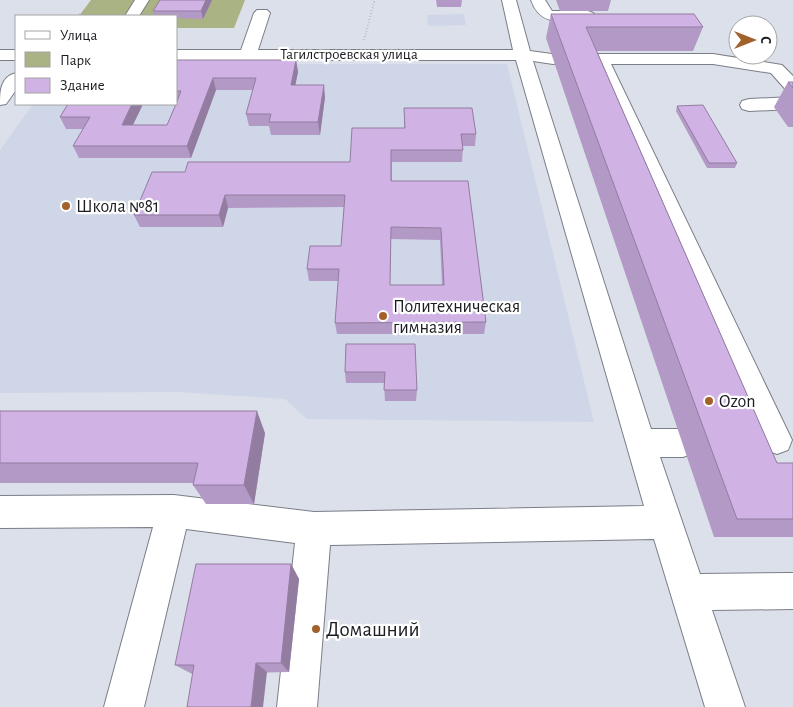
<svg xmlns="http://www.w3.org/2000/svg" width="793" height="707" font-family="'Alegreya Sans',sans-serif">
  <rect width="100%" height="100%" fill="#dbe0ea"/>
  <!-- built -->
  <g fill="#cfd6e7">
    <polygon points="464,14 466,25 428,26 427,15"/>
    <polygon points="176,64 507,64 594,422 307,419 285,399 178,392 0,393 0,150 33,104 176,104"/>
  </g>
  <!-- green -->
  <polygon fill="#a9b384" points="91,0 245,0 234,28 176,28 176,16 79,16"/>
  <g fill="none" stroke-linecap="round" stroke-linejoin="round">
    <!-- minor casing -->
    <g stroke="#7a7e87" stroke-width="2">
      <g id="minor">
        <polygon points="135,0 149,0 139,16 125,16"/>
        <polygon points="502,0 516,0 530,51 559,55 561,59 559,63 553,64 533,61 651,429 683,429 694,433 698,443 694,453 683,457 660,457 700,574 793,573 793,609 712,610 745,707 705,707 654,539 330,545 317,707 277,707 295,543 186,529 144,707 104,707 153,527 0,528 0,496 174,495 314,512 644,506 516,60 176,60 176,50 241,50 254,13 257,10 267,10 270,13 258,50 513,50"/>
        <path d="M531,0h14l7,11h36l5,2 3,3 -3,3 -5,2c-25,-1 -47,7 -57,-21z"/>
        <rect x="0" y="50" width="16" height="10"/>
        <polygon points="585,54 713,54 782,65 793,76 793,92 787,91 771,73 713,64 611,64 792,440 788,450 777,454 766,450 594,64 579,63 577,59 579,55"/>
        <path d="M16,73v17l-10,14 -6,1c0,-13 0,-28 16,-32z"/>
        <polygon points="793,97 793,109 749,111 742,109 740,105 742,101 749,99"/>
      </g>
    </g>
    <!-- path -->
    <g stroke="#9fa3ab" stroke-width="2" stroke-dasharray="0.5 2.5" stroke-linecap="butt">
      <polyline points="77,16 89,9 96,0"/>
      <polyline points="364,40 374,2 372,0"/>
    </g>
    <!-- minor -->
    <use href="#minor" fill="#fff" fill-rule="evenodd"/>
  </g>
  <!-- wall -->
  <g fill="#b399c5" fill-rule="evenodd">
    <polygon points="212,0 203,19 176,18 176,16 155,16 153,11"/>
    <polygon points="436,0 462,0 461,7 437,7"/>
    <polygon points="556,0 611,0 608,11 560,11"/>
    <polygon points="551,14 703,27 693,51 597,51 777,463 793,463 793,537 714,537 546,38"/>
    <polygon points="176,60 296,60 298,72 295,85 325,97 320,135 271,135 269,126 249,126 246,114 253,90 216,90 191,158 79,158 73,146 83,129 66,129 60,117 143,104 133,125 167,125 176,104"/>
    <polygon points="788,82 793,82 793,127 788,127 774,107"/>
    <polygon points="677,106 737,163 735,168 707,168 676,111"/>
    <path d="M404,108l72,26 -1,12h-12l-1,16h-70v19h76l18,141 -2,12h-147l-2,-11 3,-42h-29l-2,-12 34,-23 3,-39 -116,1 -5,19h-83l-6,-12 51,-43 165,-10 54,-34zM391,239l49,1 2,45h-52z"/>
    <polygon points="346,344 417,390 416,401 385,401 384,383 346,383 345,372"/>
    <polygon points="0,411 265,433 254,504 206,504 193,485 193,483 0,483"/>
    <polygon points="291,564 299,579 289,672 192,674 175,665"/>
  </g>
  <!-- shaded-wall -->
  <g fill="#927da0">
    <polygon points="206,0 212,0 203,19 201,11"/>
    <polygon points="296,60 298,72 293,97 291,85"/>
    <polygon points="213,78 216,90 191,158 187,146"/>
    <polygon points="324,85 325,97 320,135 318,122"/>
    <polygon points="132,104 143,104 127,137 122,125"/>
    <polygon points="225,195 228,208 223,227 219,215"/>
    <polygon points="257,411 265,433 254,504 244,485"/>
    <polygon points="291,564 299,579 289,672 281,663"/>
    <polygon points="256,663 267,672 263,707 251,707"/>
  </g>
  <!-- building -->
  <g fill="#d0b2e5" stroke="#927da0" fill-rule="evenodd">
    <polygon points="160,0 206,0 201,11 153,11"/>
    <polygon points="551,14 694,14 703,27 586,27 777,463 793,463 793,519 737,519"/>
    <polygon points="176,60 296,60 291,85 324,85 318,122 269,122 271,114 246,114 256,78 213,78 187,146 73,146 90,117 60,117 68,104 132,104 122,125 167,125 176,104 181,91 176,91"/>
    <polygon points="788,82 793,82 793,88"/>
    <polygon points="703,105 737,163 709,163 677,106"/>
    <path d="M404,108h68l4,26h-15l2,16h-72v31h77l18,141 -151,1 4,-54h-32l3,-23h31l4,-51h-120l-6,20h-85l18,-43h33l3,-10h162l2,-34h53zM391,227l50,1 3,57h-54z"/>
    <polygon points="346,344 415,344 417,390 384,390 385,372 345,372"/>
    <polygon points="0,411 257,411 244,485 193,485 198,463 0,463"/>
    <polygon points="196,564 291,564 281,663 256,663 251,707 187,707 194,665 175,665"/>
  </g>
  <!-- markers -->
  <g fill="#a2612b" stroke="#fff" stroke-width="2">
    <circle cx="66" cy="206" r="5"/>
    <circle cx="383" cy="316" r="5"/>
    <circle cx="709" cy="401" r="5"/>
    <circle cx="316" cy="629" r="5"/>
  </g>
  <g text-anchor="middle" stroke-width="4.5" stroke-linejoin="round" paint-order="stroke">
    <!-- far-street labels -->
    <g font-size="15" fill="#1a1c1f" stroke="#fff">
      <text x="349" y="59">Тагилстроевская улица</text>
    </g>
    <!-- poi labels -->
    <g font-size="18" fill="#1a1c1f" stroke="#fff" text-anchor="start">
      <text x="76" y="212">Школа №81</text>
      <text x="393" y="312">Политехническая<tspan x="393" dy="21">гимназия</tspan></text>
      <text x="719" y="407">Ozon</text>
    </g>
    <!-- near-poi labels -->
    <g font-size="21" fill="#1a1c1f" stroke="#fff" text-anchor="start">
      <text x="326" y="636">Домашний</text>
    </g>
  </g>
  <!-- legend -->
  <rect x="15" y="15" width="162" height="90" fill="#ffffff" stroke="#a3a4a5"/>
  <rect x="25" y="31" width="25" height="8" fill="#ffffff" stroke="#a3a4a5"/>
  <text x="60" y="40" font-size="15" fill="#1a1c1f">Улица</text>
  <rect x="25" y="52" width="25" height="15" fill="#a9b384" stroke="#a3a4a5"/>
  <text x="60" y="65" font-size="15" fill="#1a1c1f">Парк</text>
  <rect x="25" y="78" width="25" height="15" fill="#d0b2e5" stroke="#a3a4a5"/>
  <text x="60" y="90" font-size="15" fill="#1a1c1f">Здание</text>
  <!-- north arrow -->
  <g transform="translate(753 40) rotate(90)"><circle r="24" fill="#ffffff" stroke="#a3a4a5"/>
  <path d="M0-4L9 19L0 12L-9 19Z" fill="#a2612b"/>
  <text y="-8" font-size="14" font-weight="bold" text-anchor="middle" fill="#1a1c1f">С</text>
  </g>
</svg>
